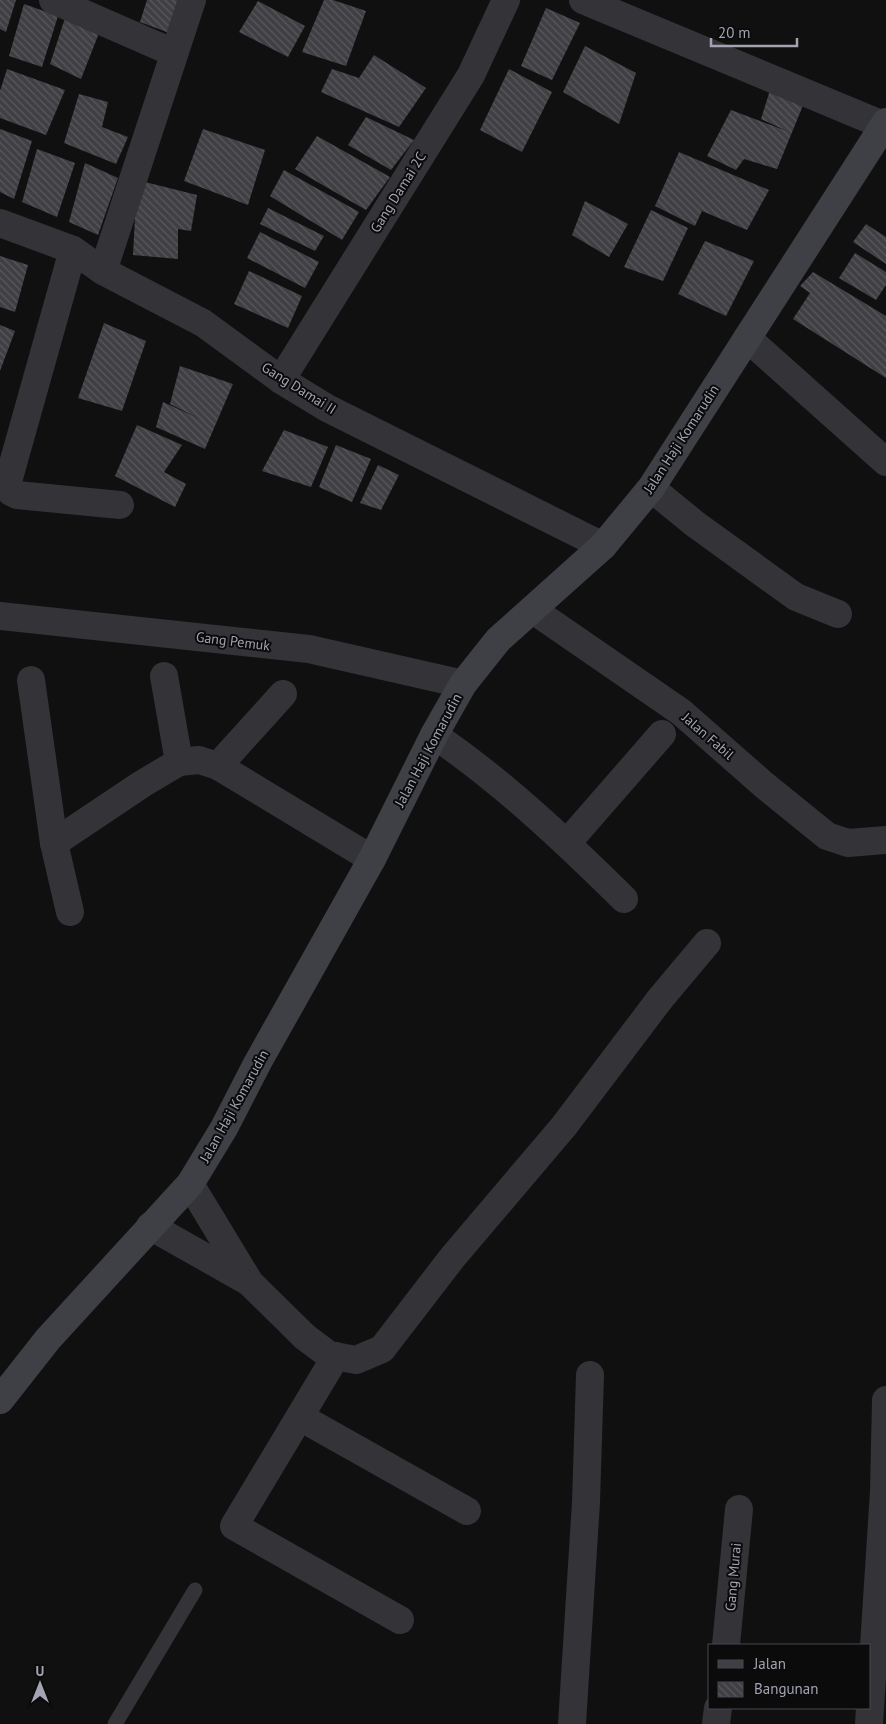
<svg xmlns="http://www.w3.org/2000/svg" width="886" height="1724" font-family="'PT Sans',sans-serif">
  <defs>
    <pattern id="building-back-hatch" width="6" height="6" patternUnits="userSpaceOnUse" patternTransform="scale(1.25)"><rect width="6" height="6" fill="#3f3f44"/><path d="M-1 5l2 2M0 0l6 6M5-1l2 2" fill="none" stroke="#58585d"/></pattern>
  </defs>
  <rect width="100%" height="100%" fill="#101011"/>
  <!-- building -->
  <g fill="url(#building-back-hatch)">
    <polygon points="0,0 16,0 6,32 0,29"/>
    <polygon points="147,0 184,0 172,34 140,22"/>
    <polygon points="324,0 333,0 366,11 346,66 302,52"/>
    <polygon points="258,1 305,26 288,57 239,32"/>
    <polygon points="24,4 58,16 42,67 9,56"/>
    <polygon points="546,8 580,23 552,80 521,66"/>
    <polygon points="65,18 99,33 81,79 50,64"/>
    <polygon points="585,46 636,73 619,124 563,92"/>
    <polygon points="374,55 426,88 399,127 321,92 332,69 359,78"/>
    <polygon points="7,69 65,90 46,135 0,118 0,91"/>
    <polygon points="509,69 552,92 522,152 480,130"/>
    <polygon points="770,90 804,103 777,169 744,159 736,170 707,156 731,110 787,131 761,119"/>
    <polygon points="79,94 108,102 102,127 128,137 116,164 64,143"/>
    <polygon points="366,117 414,140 391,170 348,145"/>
    <polygon points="0,129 32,141 14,199 0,192"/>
    <polygon points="203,129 265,150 248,205 184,181"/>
    <polygon points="317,136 390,177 366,210 295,169"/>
    <polygon points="37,149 75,163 57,217 22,202"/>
    <polygon points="679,152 769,190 747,230 702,211 695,226 655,206"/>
    <polygon points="85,163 118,178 98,235 69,222"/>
    <polygon points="284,170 359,212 342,240 270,196"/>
    <polygon points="137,180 197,195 191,231 178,229 178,259 133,255"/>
    <polygon points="585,201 628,224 609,257 572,235"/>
    <polygon points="268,208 324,236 315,251 260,224"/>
    <polygon points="651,210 688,228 663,281 624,267"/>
    <polygon points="866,224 886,237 886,264 853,242"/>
    <polygon points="260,232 319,262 305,288 247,258"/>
    <polygon points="705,241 754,261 726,316 678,294"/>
    <polygon points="855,253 886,272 886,285 876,300 839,278"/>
    <polygon points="0,256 28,265 15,312 0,307"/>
    <polygon points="249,271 302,296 288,328 234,304"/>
    <polygon points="813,272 886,316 886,378 793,319 810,293 800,286"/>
    <polygon points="104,323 146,341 122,411 78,398"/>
    <polygon points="0,325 15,331 0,371"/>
    <polygon points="180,366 233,384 205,449 156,427 163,402 200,419 170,404"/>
    <polygon points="137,425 182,445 164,472 186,484 175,507 115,476"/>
    <polygon points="284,430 328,447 311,487 262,471"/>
    <polygon points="336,445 371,459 352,502 319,487"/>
    <polygon points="378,465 399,475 381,510 360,503"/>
  </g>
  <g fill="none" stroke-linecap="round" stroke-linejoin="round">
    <!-- lane -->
    <polyline stroke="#333338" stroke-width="15" points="115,1724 195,1590"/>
    <!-- street -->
    <g stroke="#333338" stroke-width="28">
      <polyline points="53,0 174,53"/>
      <polyline points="583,0 883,125"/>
      <polyline points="0,223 73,250 103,271 203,323 281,380 327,408 603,546"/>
      <polyline points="73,250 7,485 11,492 17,495 120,505"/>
      <polyline points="103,271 192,0"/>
      <polyline points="747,338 886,462"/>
      <polyline points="281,380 471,75 506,0"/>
      <polyline points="651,488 695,524 796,597 838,614"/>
      <polyline points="533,610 681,712 764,785 827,836 848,843 886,840"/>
      <polyline points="0,616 309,649 463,684"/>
      <polyline points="164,676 179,762"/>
      <polyline points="31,680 54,843 70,912"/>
      <path d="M434,735c69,47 130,105 190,164"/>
      <polyline points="218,766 283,694"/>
      <polyline points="54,843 142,784 179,762 199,760 218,766 372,859"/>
      <polyline points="567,843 662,734"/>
      <polyline points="190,1184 250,1283 305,1337 329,1355 356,1360 382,1349 452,1258 564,1126 660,999 707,943"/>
      <polyline points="150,1226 249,1282"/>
      <polyline points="336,1356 234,1526 400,1620"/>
      <polyline points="300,1417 467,1511"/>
      <polyline points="726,1645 739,1509"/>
      <polyline points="572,1724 586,1502 590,1375"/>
      <polyline points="716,1724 718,1708"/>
      <polyline points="869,1724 884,1491 886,1400"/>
    </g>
    <!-- secondary -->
    <polyline stroke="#3f4046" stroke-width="28" points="0,1400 48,1339 190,1184 224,1128 258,1062 372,859 434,735 463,684 498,640 603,546 651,488 886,122"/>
  </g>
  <g text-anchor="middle" stroke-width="4" stroke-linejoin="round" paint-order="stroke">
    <!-- street labels -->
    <g font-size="14" fill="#a2a4b1" stroke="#0b0b0c">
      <text transform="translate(398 192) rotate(-58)" y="5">Gang Damai 2C</text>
      <text transform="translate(299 388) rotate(32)" y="5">Gang Damai II</text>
      <text transform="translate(681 439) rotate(-57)" y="5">Jalan Haji Komarudin</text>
      <text transform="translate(233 641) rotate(7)" y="5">Gang Pemuk</text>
      <text transform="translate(708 736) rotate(41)" y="5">Jalan Fabil</text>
      <text transform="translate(428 750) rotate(-62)" y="5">Jalan Haji Komarudin</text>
      <text transform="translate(234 1106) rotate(-61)" y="5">Jalan Haji Komarudin</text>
      <text transform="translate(733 1577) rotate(-85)" y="5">Gang Murai</text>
    </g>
  </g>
  <!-- legend -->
  <rect x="708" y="1644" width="162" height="65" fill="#0b0b0c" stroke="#47484e"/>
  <rect x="718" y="1660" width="25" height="8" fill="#3f4046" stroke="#47484e"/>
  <text x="754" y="1669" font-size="15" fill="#a2a4b1">Jalan</text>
  <rect x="718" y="1682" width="25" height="15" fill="url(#building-back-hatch)" stroke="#47484e"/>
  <text x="754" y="1694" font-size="15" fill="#a2a4b1">Bangunan</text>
  <!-- north arrow -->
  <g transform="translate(40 1684)" stroke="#0b0b0c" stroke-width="4" paint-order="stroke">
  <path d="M0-4L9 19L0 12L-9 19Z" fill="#a2a4b1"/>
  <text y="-8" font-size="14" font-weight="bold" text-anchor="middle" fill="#a2a4b1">U</text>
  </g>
  <!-- scale -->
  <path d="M711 38v8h86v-8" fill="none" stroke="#a2a4b1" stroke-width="2.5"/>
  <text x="718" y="38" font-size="15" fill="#a2a4b1" stroke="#0b0b0c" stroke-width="4" paint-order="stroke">20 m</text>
</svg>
